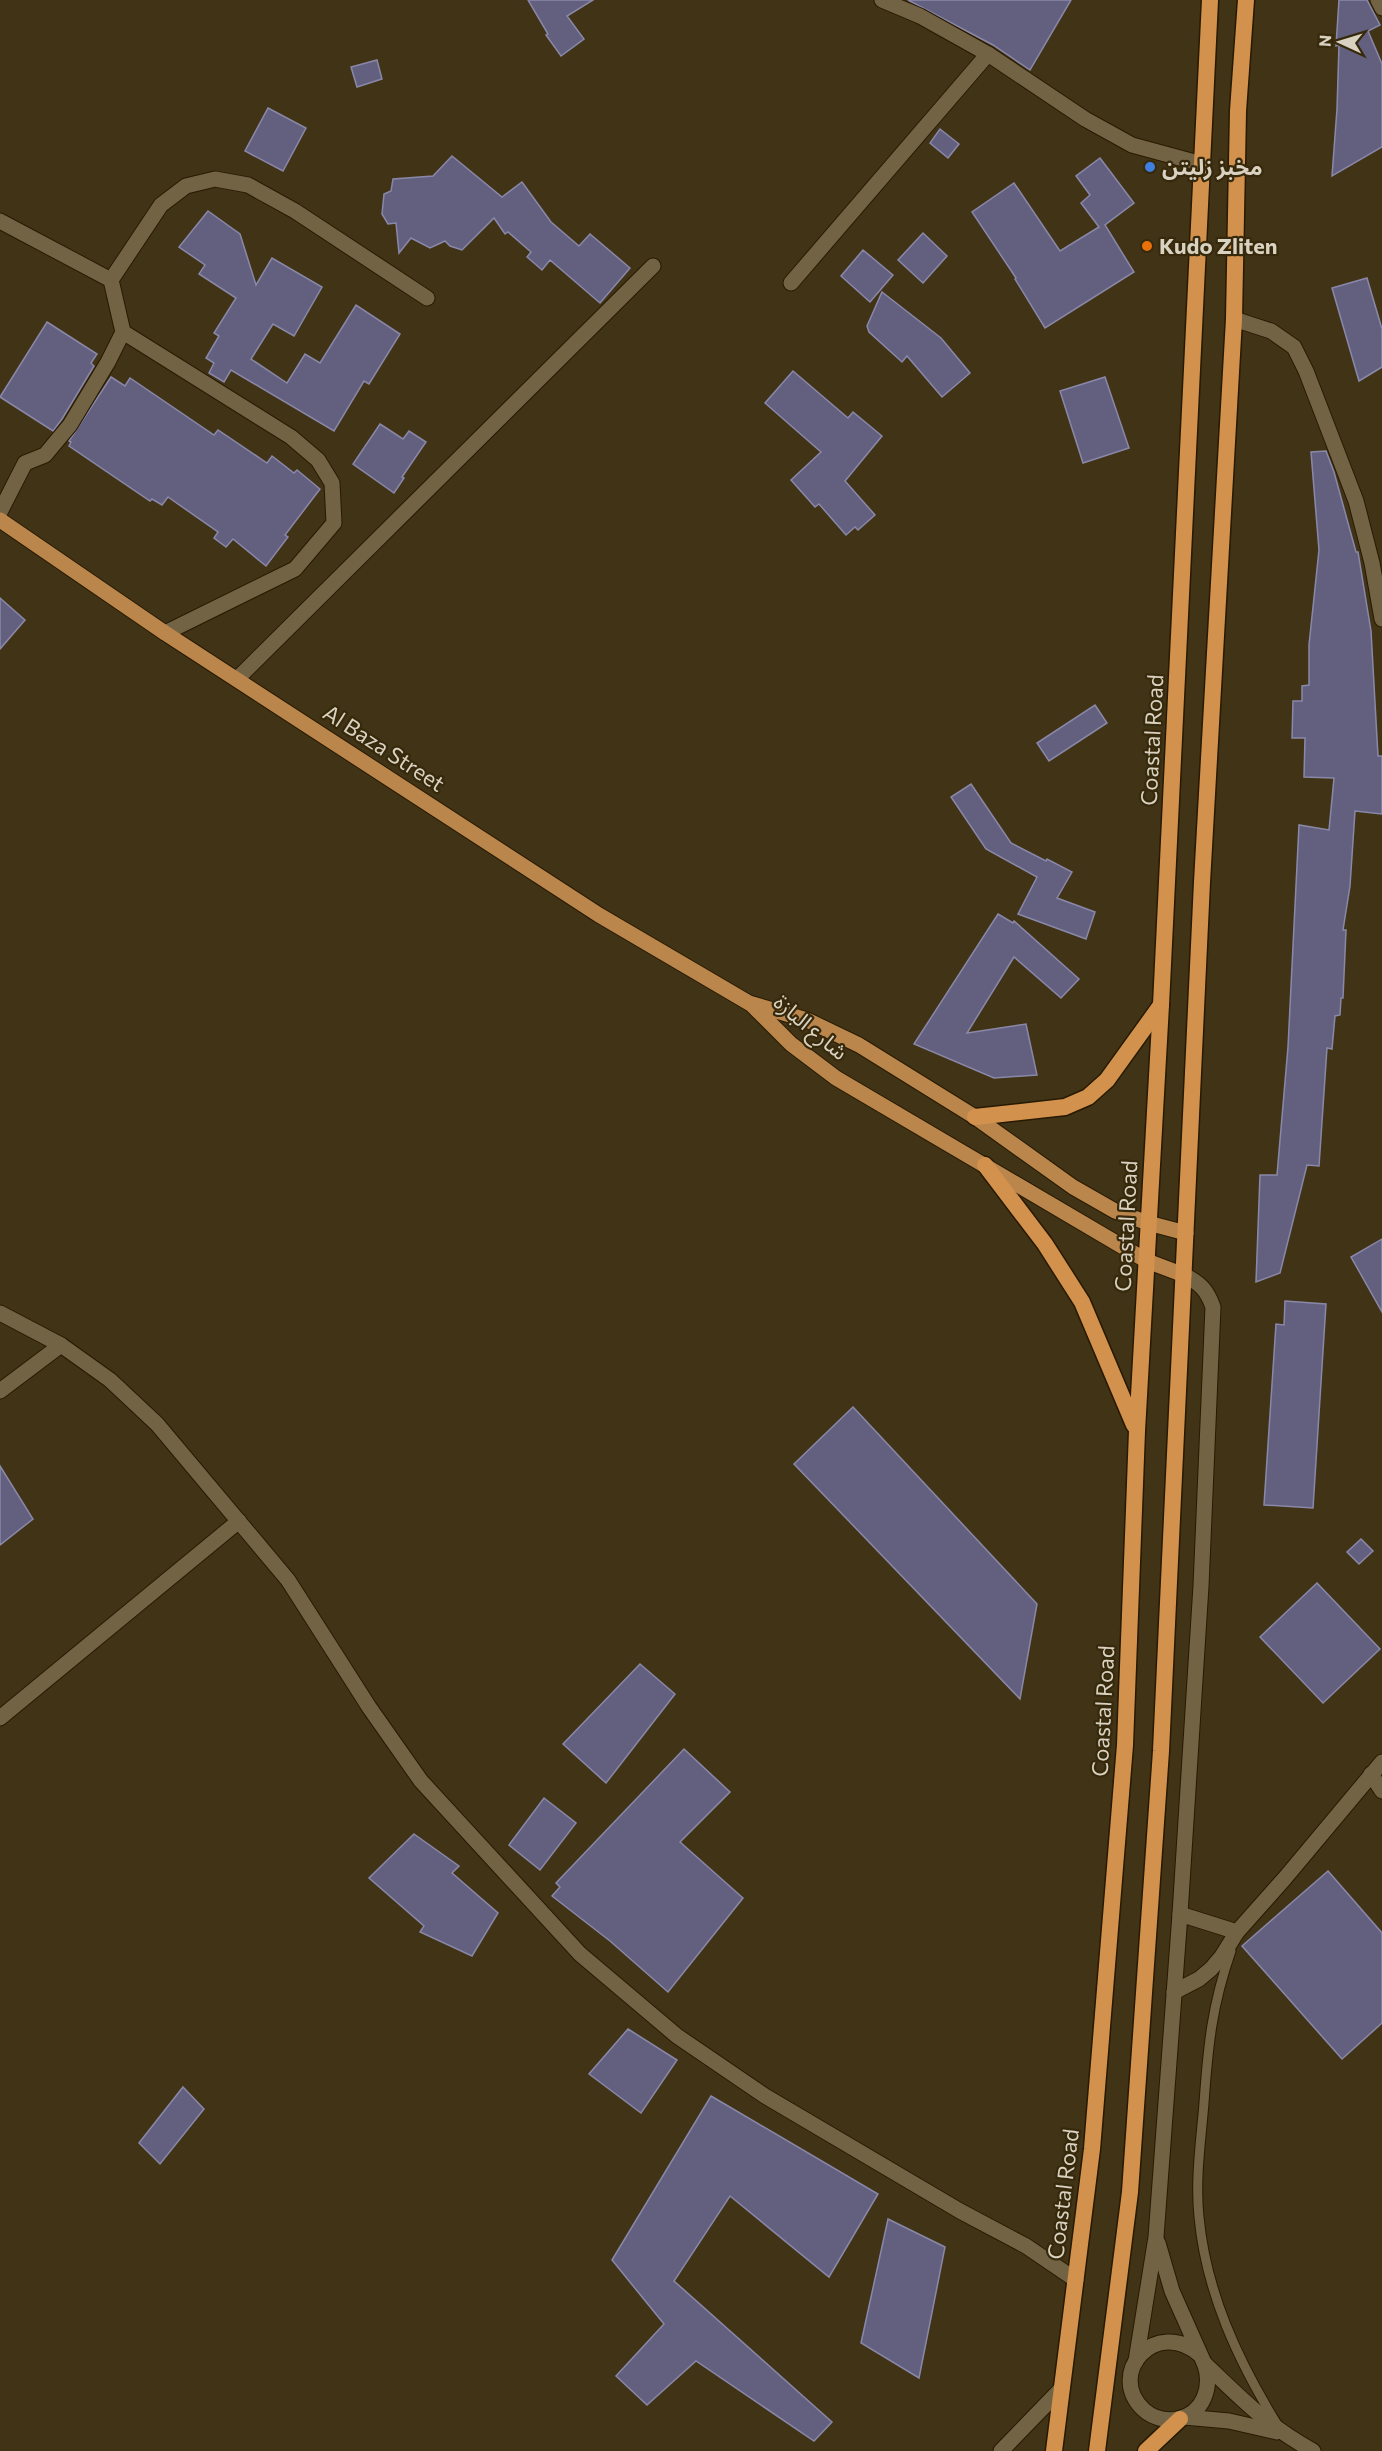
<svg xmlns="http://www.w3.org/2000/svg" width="1382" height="2451" font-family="Commissioner,'Noto Sans Arabic',sans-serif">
  <rect width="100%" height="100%" fill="#413316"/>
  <!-- building -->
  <g fill="#63607f" stroke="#8a88a9" stroke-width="1.5">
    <polygon points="528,0 593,0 567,16 584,39 561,56 546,35 548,34"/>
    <polygon points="908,0 1071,0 1030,70 993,45"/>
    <polygon points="1339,0 1367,0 1380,25 1368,31 1382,64 1382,147 1332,176 1337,109 1339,45 1336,46"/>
    <polygon points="377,60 382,79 357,87 351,67"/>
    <polygon points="268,108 306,128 283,171 245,151"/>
    <polygon points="940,129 959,144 948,158 930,143"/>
    <polygon points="452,156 502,197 522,182 551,222 579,246 590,234 630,268 600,303 550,260 542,270 527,257 531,252 508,232 505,234 494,218 462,250 450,246 445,241 430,248 411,238 399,253 396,223 388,224 382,214 384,194 391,191 393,179 433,176"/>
    <polygon points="1100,158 1134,203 1105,225 1134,272 1045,328 1015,279 1016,278 972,212 1014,183 1060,251 1099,227 1081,203 1090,195 1076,176"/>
    <polygon points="208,211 240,234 256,285 272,258 322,287 294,336 273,324 251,359 287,383 305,354 320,363 356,305 400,334 369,384 364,381 334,431 231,370 224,382 209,373 214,363 206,358 219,336 214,333 236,298 199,274 205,265 179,247"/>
    <polygon points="923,233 947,256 923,283 898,260"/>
    <polygon points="863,250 893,275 870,302 841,276"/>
    <polygon points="1367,278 1382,329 1382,367 1359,381 1332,288"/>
    <polygon points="882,292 941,338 970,373 942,397 907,356 902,362 869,332 867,326"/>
    <polygon points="47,322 97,354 91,363 94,366 62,419 53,431 0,397"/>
    <polygon points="793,371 848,418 853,412 882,436 845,481 875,515 858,530 855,527 846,535 819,504 815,507 791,480 821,452 765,403"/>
    <polygon points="111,377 125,386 130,378 214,435 218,430 267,463 272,456 294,473 297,470 320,489 285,535 288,537 266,566 233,539 226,547 214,538 218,532 168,497 162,505 152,499 150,501 69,446 71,442 69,441"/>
    <polygon points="1105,377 1129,448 1083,463 1060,391"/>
    <polygon points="380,424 403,439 409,431 426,442 402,477 404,478 394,493 353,464"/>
    <polygon points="1326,451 1334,472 1356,552 1358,552 1371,631 1378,756 1382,756 1382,814 1355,811 1350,886 1343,930 1346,930 1343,998 1341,998 1340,1015 1335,1016 1332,1049 1327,1048 1319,1166 1307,1165 1280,1273 1256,1282 1260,1175 1277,1175 1288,1047 1299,825 1329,830 1334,778 1304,777 1305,738 1292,738 1293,701 1302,701 1302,686 1309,685 1309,645 1319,550 1311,452"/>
    <polygon points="0,598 25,620 0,649"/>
    <polygon points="1095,705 1107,723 1049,761 1037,743"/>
    <polygon points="971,784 1011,843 1046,861 1047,859 1072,872 1057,898 1095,912 1086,939 1018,914 1037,877 986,849 951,797"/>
    <polygon points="998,914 1013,923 1014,921 1079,979 1061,998 1014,957 967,1033 1026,1024 1037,1075 994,1078 914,1044"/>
    <polygon points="1382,1239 1382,1312 1351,1257"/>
    <polygon points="1285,1301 1326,1304 1313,1508 1264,1505 1276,1324 1284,1325"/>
    <polygon points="853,1407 1037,1604 1020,1699 794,1464"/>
    <polygon points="0,1466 33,1519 0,1545"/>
    <polygon points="1361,1539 1373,1551 1359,1564 1347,1552"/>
    <polygon points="1317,1583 1380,1649 1323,1703 1260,1637"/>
    <polygon points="640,1664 675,1694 606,1783 563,1744"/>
    <polygon points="684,1749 730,1792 680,1842 743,1898 668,1992 610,1941 552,1896 560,1887 556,1883"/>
    <polygon points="544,1798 576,1823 540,1870 509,1845"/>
    <polygon points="414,1834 459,1866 452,1873 498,1913 472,1956 420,1932 424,1926 369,1878"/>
    <polygon points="1328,1871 1382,1933 1382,2023 1342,2059 1242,1946"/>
    <polygon points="628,2029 677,2060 641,2113 589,2074"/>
    <polygon points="183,2087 204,2109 160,2164 139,2143"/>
    <polygon points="711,2096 878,2194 829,2277 730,2196 674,2281 832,2422 814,2441 696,2361 647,2405 616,2376 664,2324 612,2260"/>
    <polygon points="888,2219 945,2247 919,2378 861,2343"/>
  </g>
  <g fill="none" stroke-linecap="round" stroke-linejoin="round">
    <!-- service casing -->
    <g stroke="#281a00" stroke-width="11">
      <path id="service" d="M1231,1951c-19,54 -23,95 -27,152 -3,37 -9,76 -5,114 7,75 39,144 78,207"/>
    </g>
    <!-- minor casing -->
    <g stroke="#281a00" stroke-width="17">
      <g id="minor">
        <polyline points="882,0 920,16 988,54 1085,119 1132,145 1202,164"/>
        <polyline points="1378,0 1382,8"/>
        <polyline points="0,221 111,280"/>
        <polyline points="791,283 988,54"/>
        <polyline points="1234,319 1271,331 1294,347 1306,371 1356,501 1372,563 1382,619"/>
        <polyline points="123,332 291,437 318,460 332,483 334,523 295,569 165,633"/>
        <polyline points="0,512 25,463 45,455 70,425 108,362 123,332 111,280 161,205 186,186 215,179 248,185 295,211 427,298"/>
        <polyline points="237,679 653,266"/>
        <polyline points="0,1313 61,1345 110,1380 157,1424 288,1580 369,1707 421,1781 580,1954 677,2036 765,2096 960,2211 1026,2246 1076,2280"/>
        <polyline points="0,1391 61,1345"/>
        <polyline points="0,1718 239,1521"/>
        <polyline points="1371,1774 1382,1791"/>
        <polyline points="1001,2451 1062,2388"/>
      </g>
    </g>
    <!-- tertiary casing -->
    <g stroke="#281a00" stroke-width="17">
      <g id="tertiary">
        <polyline points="1180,1914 1237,1932"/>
        <polyline points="1174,1992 1199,1979 1211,1969 1222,1956 1237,1932 1285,1878 1382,1762"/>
        <path d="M1158,2243l14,48 33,74c7,22 -1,48 -27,54 -12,2 -25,-1 -34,-9 -39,-36 12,-94 56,-55"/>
        <path d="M1136,2361l20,-124 24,-323 21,-328 12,-279c-6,-17 -13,-24 -29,-32"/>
        <path d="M1204,2363c38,36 62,62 109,88"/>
        <polyline points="1184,2417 1229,2421 1277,2432"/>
      </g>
    </g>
    <!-- primary casing -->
    <g stroke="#281a00" stroke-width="17">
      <g id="primary">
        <polyline points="0,520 165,633 599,915 749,1003 807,1020 859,1045 975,1117 1073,1187 1115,1211 1148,1223 1186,1233"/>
        <polyline points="752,1005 791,1044 836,1078 1147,1261 1184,1275"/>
      </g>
    </g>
    <!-- trunk casing -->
    <g stroke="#281a00" stroke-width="19">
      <g id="trunk">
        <polyline points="975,1117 1065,1107 1088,1097 1107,1080 1161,1005"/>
        <polyline points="985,1165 1045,1244 1082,1302 1134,1425"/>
        <polyline points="1054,2451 1092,2149 1125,1745 1137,1431 1161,1005 1210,0"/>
        <polyline points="1097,2451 1130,2192 1161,1751 1202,882 1234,319 1238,111 1246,0"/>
        <polyline points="1146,2451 1180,2419"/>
      </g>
    </g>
    <!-- service -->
    <use href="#service" stroke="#736345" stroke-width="9"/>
    <!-- minor -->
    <use href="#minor" stroke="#736345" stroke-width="15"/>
    <!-- tertiary -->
    <use href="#tertiary" stroke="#736345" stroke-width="15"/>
    <!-- primary -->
    <use href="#primary" stroke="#ba864c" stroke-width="15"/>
    <!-- trunk -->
    <use href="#trunk" stroke="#d2924e" stroke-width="16"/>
  </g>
  <!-- markers -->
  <circle fill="#3f7fe0" stroke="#37290b" stroke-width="2" cx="1150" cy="167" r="6"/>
  <circle fill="#e8710a" stroke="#37290b" stroke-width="2" cx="1147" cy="246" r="6"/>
  <g text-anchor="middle" stroke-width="4.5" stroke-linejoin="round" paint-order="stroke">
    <!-- poi labels -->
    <g font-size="22" font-weight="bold" fill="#dad2c1" stroke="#37290b" text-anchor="start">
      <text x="1162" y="175">مخبز زليتن</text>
      <text x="1159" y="254">Kudo Zliten</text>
    </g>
    <!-- street labels -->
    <g font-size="22" fill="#dad2c1" stroke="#37290b">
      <text transform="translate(1152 740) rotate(-87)" y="8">Coastal Road</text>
      <text transform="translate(384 748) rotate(33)" y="8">Al Baza Street</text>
      <text transform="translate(811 1027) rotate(40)" y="8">شارع البازة</text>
      <text transform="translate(1126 1226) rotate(-87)" y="8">Coastal Road</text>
      <text transform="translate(1103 1711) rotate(-87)" y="8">Coastal Road</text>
      <text transform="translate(1063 2194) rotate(-83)" y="8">Coastal Road</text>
    </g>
  </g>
  <!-- north arrow -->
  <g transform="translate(1340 42) rotate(274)" stroke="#37290b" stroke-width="4.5" paint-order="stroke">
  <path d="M0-4.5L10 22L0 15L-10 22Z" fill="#dad2c1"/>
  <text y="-9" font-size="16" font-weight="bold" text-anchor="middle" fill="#dad2c1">N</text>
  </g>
</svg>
